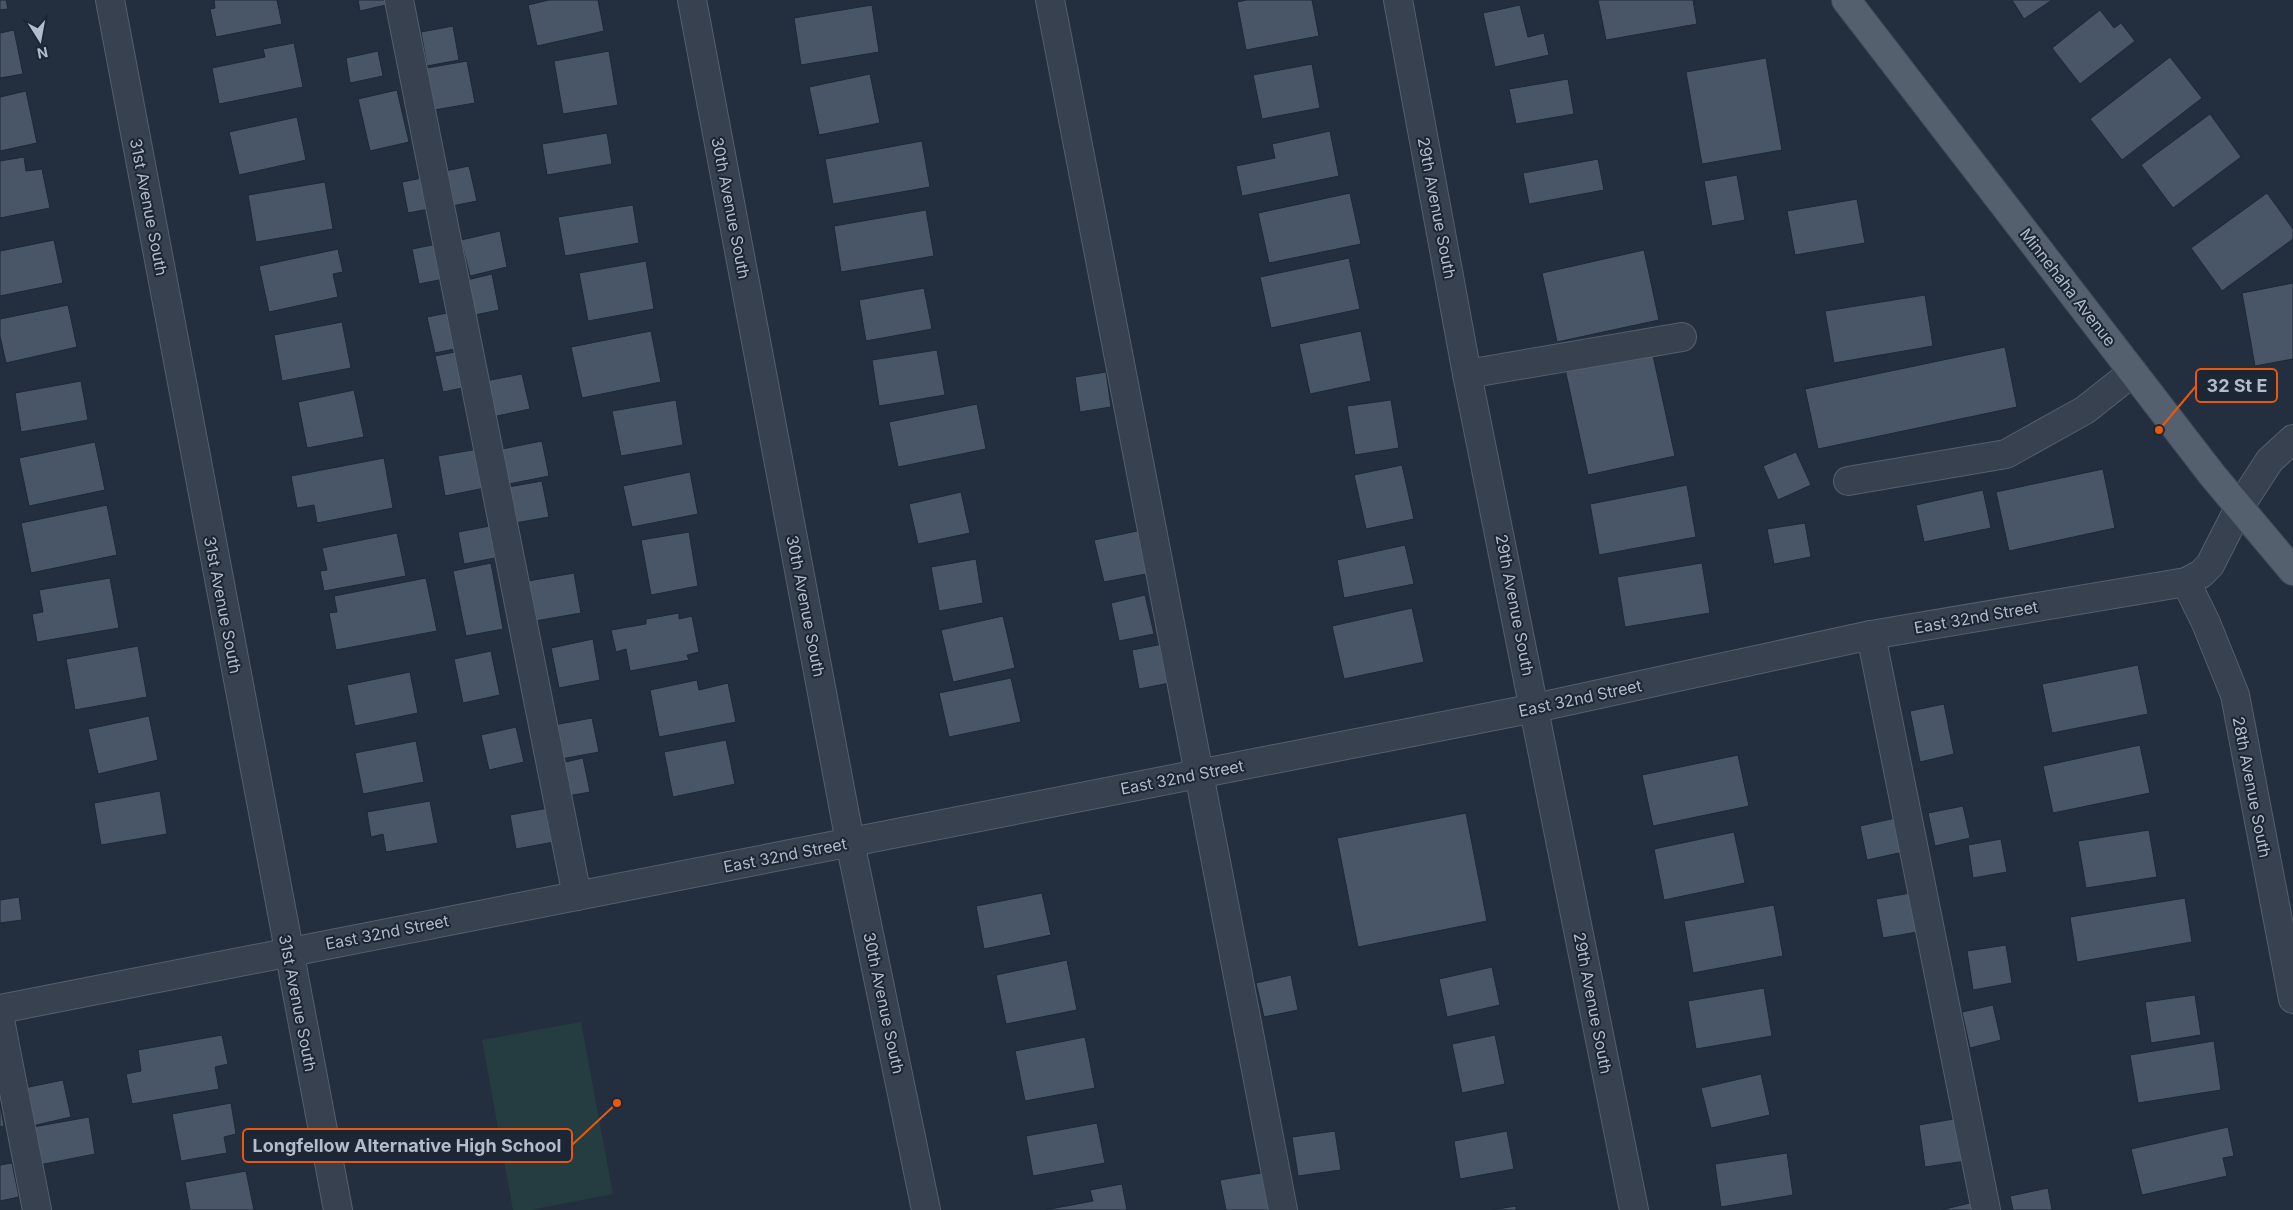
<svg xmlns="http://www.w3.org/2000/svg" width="2293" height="1210" font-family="Inter,sans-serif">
  <rect width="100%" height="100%" fill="#232f3f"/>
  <!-- green -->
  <polygon fill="#253d40" points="581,1022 613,1194 530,1210 513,1210 482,1040"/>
  <!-- building -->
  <g fill="#485668" stroke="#1e2836">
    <polygon points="0,0 6,0 8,9 0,10"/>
    <polygon points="214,0 277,0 282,24 216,37 210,9 215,8"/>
    <polygon points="358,0 389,0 390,4 360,11"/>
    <polygon points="549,0 598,0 604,31 537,46 528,5"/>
    <polygon points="1247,0 1312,0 1319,36 1246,50 1237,2"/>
    <polygon points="1598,0 1693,0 1697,24 1606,40"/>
    <polygon points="2012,0 2052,0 2024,19"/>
    <polygon points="872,5 879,52 801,65 794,18"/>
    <polygon points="1520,5 1528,37 1544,33 1549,55 1495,67 1483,13"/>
    <polygon points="2100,10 2114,28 2121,23 2135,41 2080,84 2052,48"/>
    <polygon points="453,26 459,60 427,66 421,32"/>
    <polygon points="14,30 23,74 0,78 0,33"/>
    <polygon points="294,43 303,87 219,104 212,68 265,57 263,49"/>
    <polygon points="378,51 383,76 350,83 346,58"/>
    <polygon points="609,51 618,105 563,114 554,61"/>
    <polygon points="2170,57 2202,98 2122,160 2090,119"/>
    <polygon points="1766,58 1782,150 1702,164 1686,72"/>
    <polygon points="467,61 475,103 434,110 427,68"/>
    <polygon points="1312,64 1320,108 1262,119 1253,75"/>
    <polygon points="870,74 880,123 819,135 809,87"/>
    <polygon points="1568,79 1574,114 1516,124 1509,89"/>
    <polygon points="397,90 409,142 370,151 358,99"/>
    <polygon points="26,91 37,143 0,151 0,97"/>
    <polygon points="2210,114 2241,157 2173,208 2141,165"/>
    <polygon points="297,117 306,160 239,175 229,132"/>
    <polygon points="1330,131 1339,176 1242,196 1236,166 1275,158 1272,144"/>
    <polygon points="607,133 612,164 547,175 542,144"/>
    <polygon points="922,141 930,187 833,204 825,159"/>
    <polygon points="24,157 26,171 42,169 50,208 0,218 0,161"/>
    <polygon points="1598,159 1604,190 1529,204 1523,173"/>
    <polygon points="469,166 477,201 452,206 445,171"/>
    <polygon points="1737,175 1745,220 1712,226 1704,181"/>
    <polygon points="422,178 429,209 408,213 402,182"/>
    <polygon points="325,182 333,229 256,242 248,195"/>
    <polygon points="1350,193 1361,244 1269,263 1258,213"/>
    <polygon points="2267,193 2293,229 2293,239 2222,291 2191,248"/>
    <polygon points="1857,199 1865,243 1795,255 1787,211"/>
    <polygon points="633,205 639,243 565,256 558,217"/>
    <polygon points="926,210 934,256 841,272 834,226"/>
    <polygon points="500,231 507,267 470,276 461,240"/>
    <polygon points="54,240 63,283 0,296 0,251"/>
    <polygon points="437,244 444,279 419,284 412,249"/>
    <polygon points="338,249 343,272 333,274 338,297 269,312 259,266"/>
    <polygon points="1644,250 1659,320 1557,342 1542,273"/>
    <polygon points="1349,258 1360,309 1271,328 1260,277"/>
    <polygon points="646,261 654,309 588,321 579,273"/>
    <polygon points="492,274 499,310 475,315 467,280"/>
    <polygon points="2293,283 2293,359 2255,366 2242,293"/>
    <polygon points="924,288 932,329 866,341 859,300"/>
    <polygon points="1925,295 1933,346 1834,363 1825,311"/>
    <polygon points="68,305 77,347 6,363 0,336 0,319"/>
    <polygon points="452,312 459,348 435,353 427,317"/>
    <polygon points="342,322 351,368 282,381 274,335"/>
    <polygon points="651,331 661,382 582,398 571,347"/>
    <polygon points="1361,331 1371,381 1310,394 1299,344"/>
    <polygon points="2005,347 2017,407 1818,449 1805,389"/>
    <polygon points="937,350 945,395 879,406 872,360"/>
    <polygon points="460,351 467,387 443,392 435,356"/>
    <polygon points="1652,351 1675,456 1588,475 1565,369"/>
    <polygon points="1106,372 1111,407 1080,412 1075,377"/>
    <polygon points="522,374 530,409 492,417 485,381"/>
    <polygon points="81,381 88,420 21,432 15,393"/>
    <polygon points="354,390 364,437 307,448 298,402"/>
    <polygon points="676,400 683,445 621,456 612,411"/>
    <polygon points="1391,400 1399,448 1355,455 1347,406"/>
    <polygon points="977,404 986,449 898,467 889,422"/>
    <polygon points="542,441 549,476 509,484 502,449"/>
    <polygon points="95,442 105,490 29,506 19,458"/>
    <polygon points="478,449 485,488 445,496 438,456"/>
    <polygon points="1796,452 1811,485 1778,500 1763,466"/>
    <polygon points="384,458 393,508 317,523 314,505 297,508 291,476"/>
    <polygon points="1402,465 1414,519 1366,529 1354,475"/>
    <polygon points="2103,469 2115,528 2009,551 1996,492"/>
    <polygon points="690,472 698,514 632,527 623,486"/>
    <polygon points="542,481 549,517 515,523 508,487"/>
    <polygon points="1687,485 1696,537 1599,555 1590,504"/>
    <polygon points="1983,490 1991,528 1924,542 1916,505"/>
    <polygon points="961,492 970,533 918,544 909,504"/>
    <polygon points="107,505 117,555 31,573 21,523"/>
    <polygon points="1805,523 1811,557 1774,564 1767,529"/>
    <polygon points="490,526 495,558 464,564 458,532"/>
    <polygon points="1142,530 1151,573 1104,582 1094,540"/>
    <polygon points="689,532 698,586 651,595 641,540"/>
    <polygon points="397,533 406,576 324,591 320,571 327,570 322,548"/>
    <polygon points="1405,545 1414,584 1344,598 1337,560"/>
    <polygon points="976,559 983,603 939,611 931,567"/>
    <polygon points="491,563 503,629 466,636 453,571"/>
    <polygon points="1702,563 1710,613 1625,627 1617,577"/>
    <polygon points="574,573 581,613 535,621 528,581"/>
    <polygon points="110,578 119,628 37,642 32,614 43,612 39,590"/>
    <polygon points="426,578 437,631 336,650 329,613 337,612 334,596"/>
    <polygon points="1145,595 1154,634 1119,641 1111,603"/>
    <polygon points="1412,608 1424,662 1344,679 1332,626"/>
    <polygon points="679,613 679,619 692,616 699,652 687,655 689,660 630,671 626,649 616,652 611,630 646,624 646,619"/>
    <polygon points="1003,616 1015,668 953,682 941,630"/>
    <polygon points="593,639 600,680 559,688 551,648"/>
    <polygon points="1168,643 1175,682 1139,689 1132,650"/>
    <polygon points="138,646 147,697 75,710 66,659"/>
    <polygon points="491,651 500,695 463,703 454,659"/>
    <polygon points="2138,665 2148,714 2052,733 2042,684"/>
    <polygon points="410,672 418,713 355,726 347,685"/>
    <polygon points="1011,678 1021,722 949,737 939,693"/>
    <polygon points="697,680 699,690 728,683 736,722 659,737 650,690"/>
    <polygon points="1944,704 1954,754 1920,762 1910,711"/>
    <polygon points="149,716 158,760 98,774 88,729"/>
    <polygon points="592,718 599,752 561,759 554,725"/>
    <polygon points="516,727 524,762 489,770 481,735"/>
    <polygon points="726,740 735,784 673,797 664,752"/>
    <polygon points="416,741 424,782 363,794 355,753"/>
    <polygon points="2140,745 2150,793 2053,813 2043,766"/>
    <polygon points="1738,755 1749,806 1653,826 1642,775"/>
    <polygon points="583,758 590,792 568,796 561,763"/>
    <polygon points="160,791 167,834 101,845 94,803"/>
    <polygon points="430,801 438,843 386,852 383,834 371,837 367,812"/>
    <polygon points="1963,806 1970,838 1935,846 1928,813"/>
    <polygon points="548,808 554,842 516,849 510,815"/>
    <polygon points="1466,813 1487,921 1358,947 1337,838"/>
    <polygon points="1900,817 1908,851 1867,860 1860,826"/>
    <polygon points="2149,830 2157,877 2086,888 2078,841"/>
    <polygon points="1734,832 1745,883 1664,900 1654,849"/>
    <polygon points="2001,839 2007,872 1973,878 1968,845"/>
    <polygon points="1916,892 1923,931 1883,938 1876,899"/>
    <polygon points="1042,893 1051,935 984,949 976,906"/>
    <polygon points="19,897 22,920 0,923 0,900"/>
    <polygon points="2185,898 2192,942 2077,962 2070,917"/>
    <polygon points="1774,905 1783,956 1693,973 1684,921"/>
    <polygon points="2006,945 2012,983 1973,990 1967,951"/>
    <polygon points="1067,960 1077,1010 1006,1024 996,975"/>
    <polygon points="1492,967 1500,1005 1447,1017 1439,979"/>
    <polygon points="1291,975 1298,1010 1264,1017 1256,983"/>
    <polygon points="1764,988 1772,1036 1696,1049 1688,1001"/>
    <polygon points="2195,995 2201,1035 2151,1043 2145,1002"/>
    <polygon points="1993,1005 2001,1040 1970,1048 1962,1012"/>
    <polygon points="222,1035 228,1064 215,1067 219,1089 132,1104 126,1074 141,1071 138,1050"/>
    <polygon points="1495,1035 1505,1084 1462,1093 1452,1044"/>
    <polygon points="1085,1037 1095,1088 1025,1101 1015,1051"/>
    <polygon points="2214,1041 2221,1090 2138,1103 2130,1055"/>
    <polygon points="1761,1074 1770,1115 1711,1128 1701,1088"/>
    <polygon points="63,1080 71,1117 32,1126 24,1088"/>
    <polygon points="0,1103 4,1126 0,1127"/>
    <polygon points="231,1103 236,1134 224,1137 227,1153 181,1161 172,1114"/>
    <polygon points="89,1117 95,1154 39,1165 33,1127"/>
    <polygon points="1959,1118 1966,1161 1925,1167 1919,1125"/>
    <polygon points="1097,1123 1105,1163 1033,1176 1026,1136"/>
    <polygon points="2228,1127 2234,1156 2223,1158 2227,1176 2142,1195 2131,1149"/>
    <polygon points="1335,1131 1341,1170 1298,1176 1292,1137"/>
    <polygon points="1507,1131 1514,1169 1460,1179 1454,1141"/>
    <polygon points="1787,1153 1793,1195 1721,1207 1715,1164"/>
    <polygon points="12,1163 19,1197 0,1201 0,1165"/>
    <polygon points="246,1171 254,1210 190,1210 185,1182"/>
    <polygon points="1267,1172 1274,1210 1226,1210 1220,1180"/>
    <polygon points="1122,1184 1127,1210 1045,1210 1093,1201 1090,1190"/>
    <polygon points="2048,1188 2052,1210 2013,1210 2010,1196"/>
    <polygon points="1974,1202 1976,1210 1941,1210"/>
    <polygon points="1516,1206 1516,1210 1492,1210"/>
  </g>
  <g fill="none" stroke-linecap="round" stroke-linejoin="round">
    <!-- minor casing -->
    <g stroke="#555f6d" stroke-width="30">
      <g id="minor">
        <polyline points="110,0 338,1210"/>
        <polyline points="399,0 577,896"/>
        <polyline points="692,0 850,842 926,1210"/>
        <polyline points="1050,0 1283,1210"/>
        <polyline points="1398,0 1467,374 1634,1210"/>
        <polyline points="1467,374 1682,337"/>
        <polyline points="1848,481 2006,454 2085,410 2133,372"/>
        <polyline points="2186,582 2206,623 2235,695 2293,999"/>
        <polyline points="1871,635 1986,1210"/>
        <polyline points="0,1009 1535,708 1871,635 2186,582 2201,574 2210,565 2240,506 2270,460 2293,439"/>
        <polyline points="0,1020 37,1210"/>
      </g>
    </g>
    <!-- major casing -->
    <g stroke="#404a58" stroke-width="30">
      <polyline id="major" points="1846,0 2213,476 2293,571"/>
    </g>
    <!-- minor -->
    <use href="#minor" stroke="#37414f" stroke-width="28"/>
    <!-- major -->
    <use href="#major" stroke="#55606f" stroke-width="28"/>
  </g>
  <g text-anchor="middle" stroke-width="4" stroke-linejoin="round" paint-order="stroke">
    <!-- street labels -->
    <g font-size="16" fill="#b3bcca" stroke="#1c2634">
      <text transform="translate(149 207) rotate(79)" y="6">31st Avenue South</text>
      <text transform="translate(731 208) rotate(79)" y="6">30th Avenue South</text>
      <text transform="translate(1437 208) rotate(79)" y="6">29th Avenue South</text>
      <text transform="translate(2068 287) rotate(52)" y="6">Minnehaha Avenue</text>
      <text transform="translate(223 605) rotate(79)" y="6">31st Avenue South</text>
      <text transform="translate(1515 605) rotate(79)" y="6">29th Avenue South</text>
      <text transform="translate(806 606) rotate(79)" y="6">30th Avenue South</text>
      <text transform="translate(1976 617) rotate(-10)" y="6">East 32nd Street</text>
      <text transform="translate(1580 698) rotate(-12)" y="6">East 32nd Street</text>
      <text transform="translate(1182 777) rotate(-11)" y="6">East 32nd Street</text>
      <text transform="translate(2252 787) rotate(79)" y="6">28th Avenue South</text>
      <text transform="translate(785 855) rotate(-11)" y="6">East 32nd Street</text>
      <text transform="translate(387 932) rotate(-11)" y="6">East 32nd Street</text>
      <text transform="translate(298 1003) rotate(79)" y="6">31st Avenue South</text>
      <text transform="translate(884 1003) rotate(78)" y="6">30th Avenue South</text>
      <text transform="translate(1593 1003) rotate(79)" y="6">29th Avenue South</text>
    </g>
  </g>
  <!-- callouts -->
  <path fill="none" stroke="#e8590c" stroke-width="2" d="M2159 430L2196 386M617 1103L572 1145"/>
  <g fill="#e8590c" stroke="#1c2634" stroke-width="2">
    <circle cx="2159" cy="430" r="5"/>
    <circle cx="617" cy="1103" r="5"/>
  </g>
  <g fill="#1c2634" stroke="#e8590c" stroke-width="2">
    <rect x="2196" y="369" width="81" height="33" rx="5"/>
    <rect x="243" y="1129" width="329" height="33" rx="5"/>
  </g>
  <g font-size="18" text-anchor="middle" font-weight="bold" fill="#b3bcca">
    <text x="2237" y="392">32 St E</text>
    <text x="407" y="1152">Longfellow Alternative High School</text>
  </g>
  <!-- north arrow -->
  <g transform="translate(40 40) rotate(169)" stroke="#1c2634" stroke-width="4" paint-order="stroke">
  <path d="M0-4L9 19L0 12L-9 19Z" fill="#b3bcca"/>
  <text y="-8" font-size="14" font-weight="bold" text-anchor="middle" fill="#b3bcca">N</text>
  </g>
</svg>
